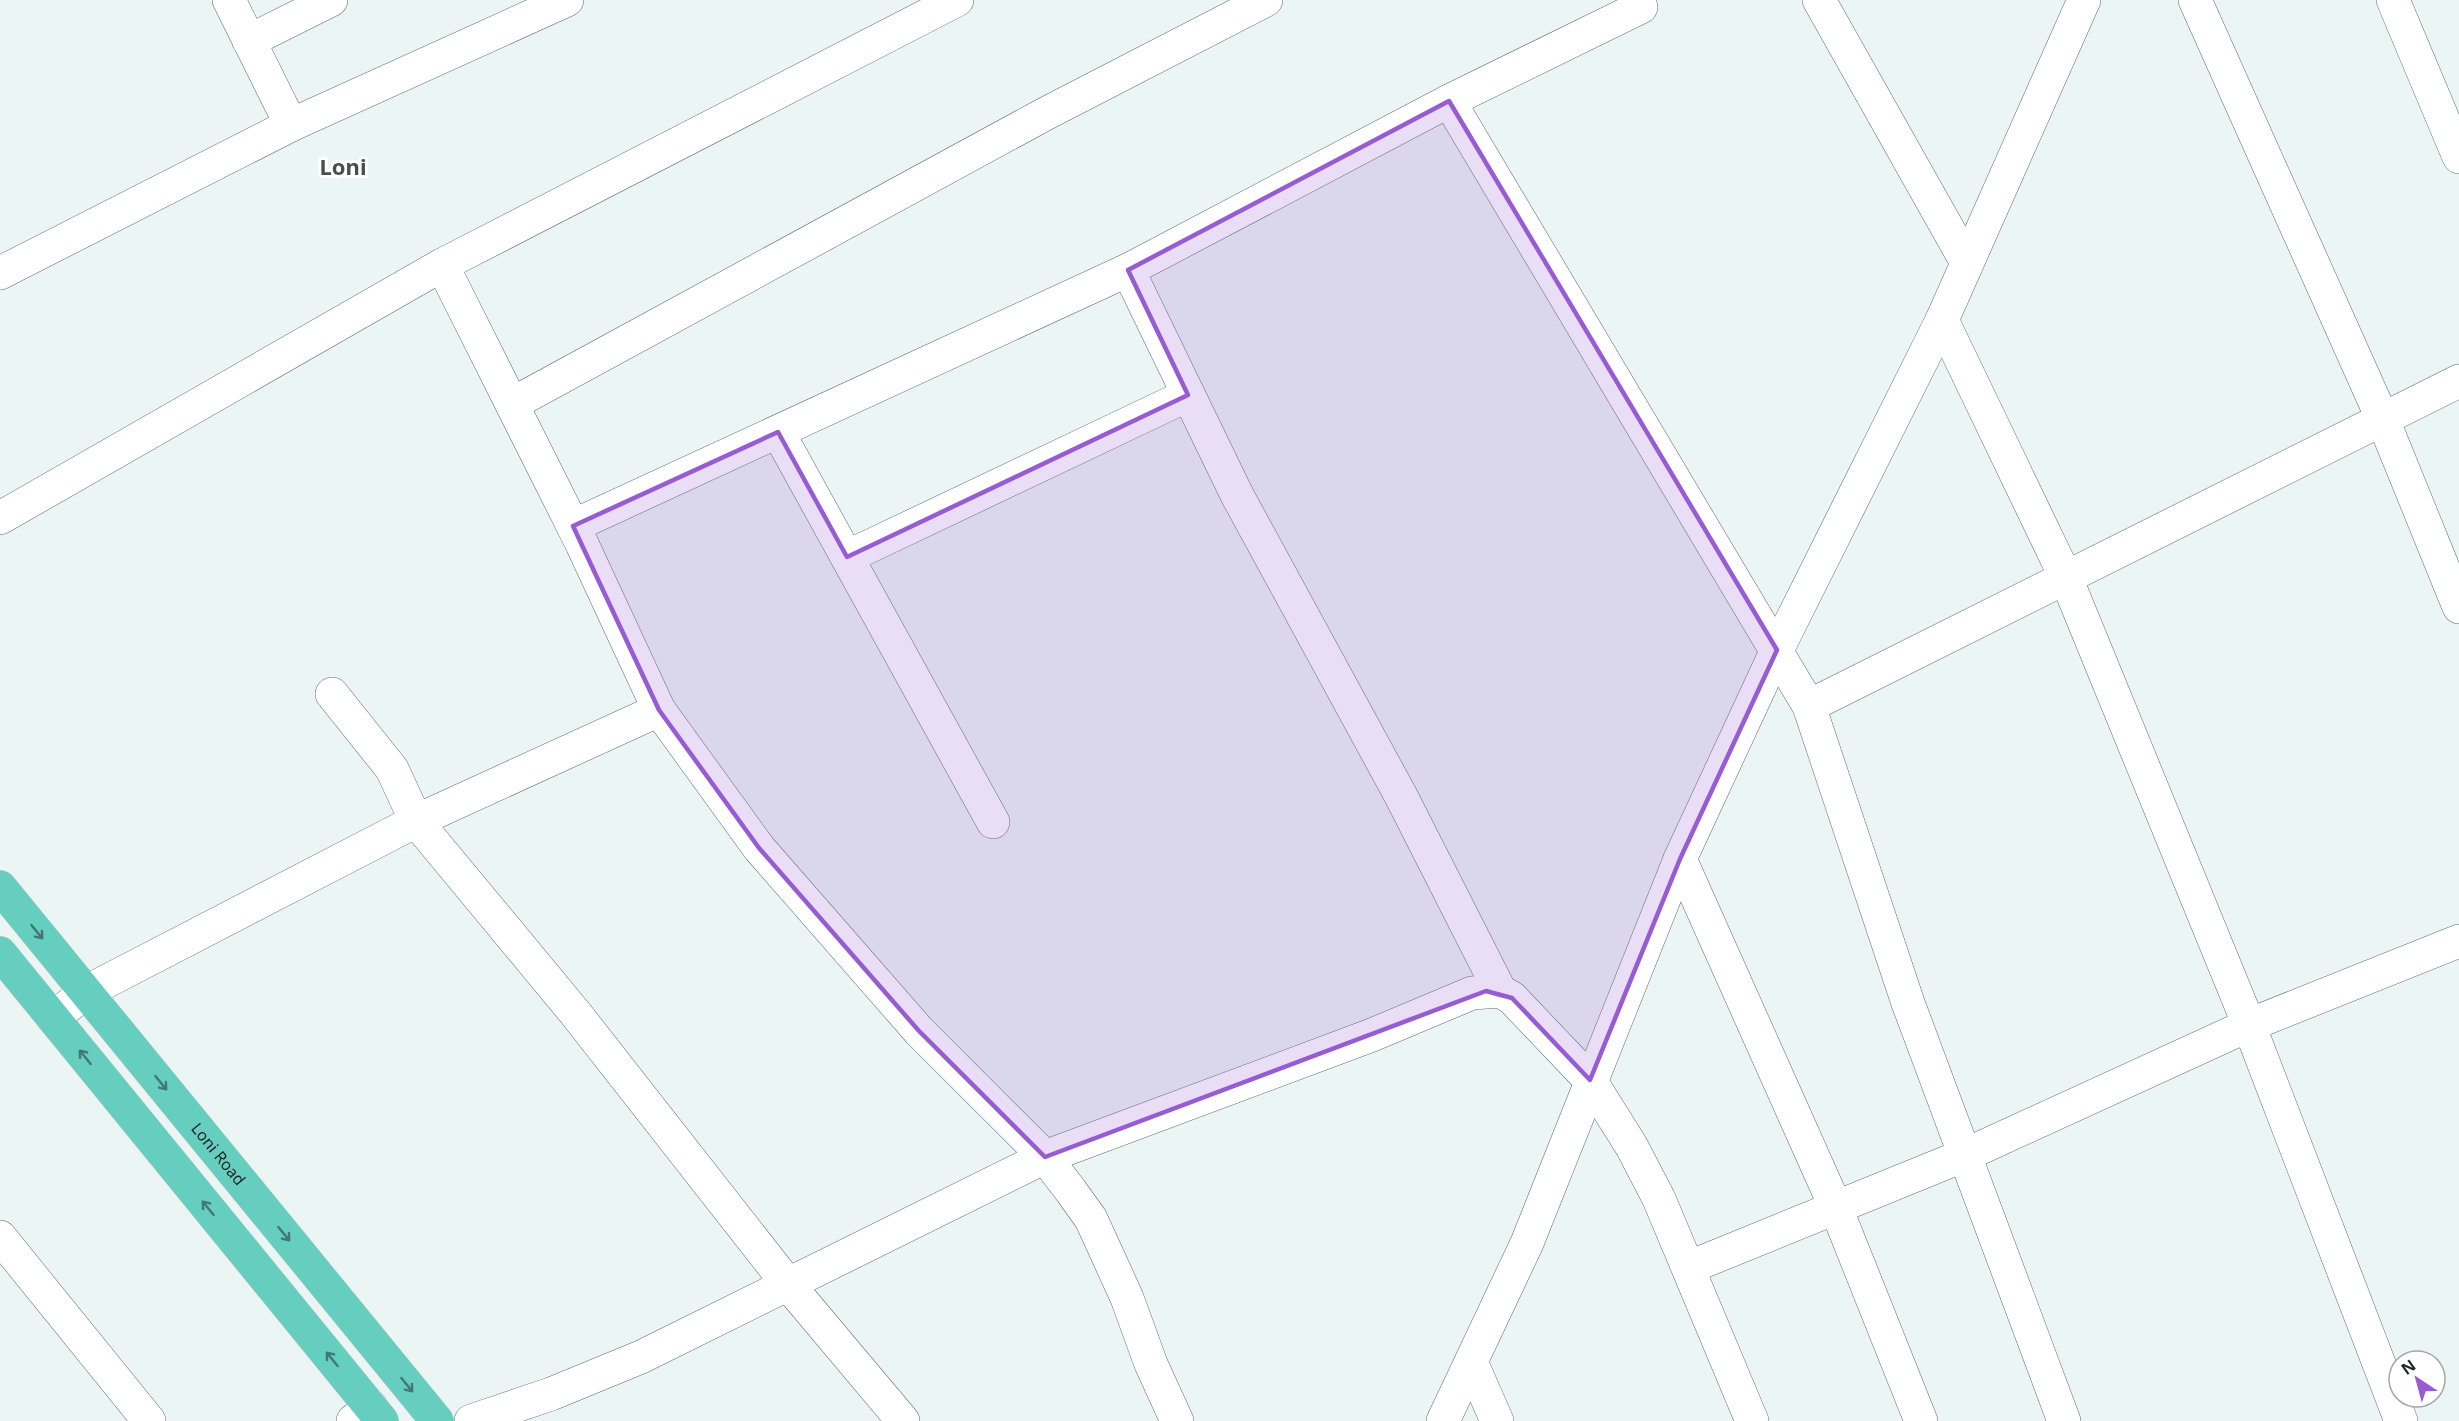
<svg xmlns="http://www.w3.org/2000/svg" width="2459" height="1421" font-family="'Noto Sans',sans-serif">
  <rect width="100%" height="100%" fill="#ebf5f3"/>
  <g fill="none" stroke-linecap="round" stroke-linejoin="round">
    <!-- minor casing -->
    <g stroke="#646c6a" stroke-width="34">
      <g id="minor">
        <polyline points="229,0 291,125"/>
        <polyline points="1819,0 1966,261"/>
        <polyline points="2195,0 2383,420 2459,607"/>
        <polyline points="2393,0 2459,157"/>
        <polyline points="249,41 331,0"/>
        <polyline points="1449,101 1809,706 1908,1003 2064,1421"/>
        <polyline points="442,265 582,544 659,710 759,848 919,1031 1045,1157 1071,1191 1091,1219 1127,1298 1151,1364 1177,1421"/>
        <polyline points="1128,270 1237,495 1401,796 1500,991"/>
        <polyline points="0,273 291,125 567,0"/>
        <polyline points="1942,320 2066,578 2249,1025 2401,1421"/>
        <polyline points="512,404 1045,114 1266,0"/>
        <polyline points="778,432 993,822"/>
        <polyline points="0,518 442,265 957,0"/>
        <polyline points="573,526 1128,270 1449,101 1641,7"/>
        <polyline points="847,557 1188,395"/>
        <polyline points="332,694 392,769 416,821 576,1014 787,1283 903,1421"/>
        <polyline points="1809,706 2459,381"/>
        <polyline points="1680,859 1836,1208 1921,1421"/>
        <polyline points="53,1018 86,992 416,821 659,710"/>
        <polyline points="0,1237 149,1421"/>
        <polyline points="1690,1267 1965,1155 2249,1025 2459,941"/>
        <polyline points="1472,1364 1497,1421"/>
        <polyline points="471,1421 551,1394 641,1357 1045,1157 1372,1035 1472,993 1500,991 1512,998 1590,1080 1632,1147 1659,1199 1752,1421"/>
      </g>
    </g>
    <!-- tertiary casing -->
    <g stroke="#646c6a" stroke-width="34">
      <g id="tertiary">
        <polyline points="353,1421 371,1407"/>
        <polyline points="1443,1421 1527,1243 1680,859 1777,650 1942,320 2084,0"/>
      </g>
    </g>
    <!-- trunk casing -->
    <g stroke="#cecece" stroke-width="34">
      <g id="trunk">
        <path id="s1" d="M0,887l437,534"/>
        <polyline points="0,953 382,1421"/>
      </g>
    </g>
    <!-- minor -->
    <use href="#minor" stroke="#fff" stroke-width="33"/>
    <!-- tertiary -->
    <use href="#tertiary" stroke="#fff" stroke-width="33"/>
    <!-- trunk -->
    <use href="#trunk" stroke="#66cebf" stroke-width="33"/>
  </g>
  <!-- one-way arrows -->
  <defs><path id="oneway-shaft" d="M-6 0H5M1.5-3L5.5 0L1.5 3" fill="none" stroke-width="1.6" stroke-linecap="round" stroke-linejoin="round" transform="scale(1.5)"/></defs>
  <g stroke="#427870">
    <use href="#oneway-shaft" transform="translate(37 932) rotate(51)"/>
    <use href="#oneway-shaft" transform="translate(85 1057) rotate(-129)"/>
    <use href="#oneway-shaft" transform="translate(161 1083) rotate(51)"/>
    <use href="#oneway-shaft" transform="translate(208 1208) rotate(-129)"/>
    <use href="#oneway-shaft" transform="translate(284 1234) rotate(51)"/>
    <use href="#oneway-shaft" transform="translate(332 1359) rotate(-129)"/>
    <use href="#oneway-shaft" transform="translate(407 1385) rotate(51)"/>
  </g>
  <!-- marked area -->
  <path fill="#975bd3" fill-opacity="0.2" stroke="#975bd3" stroke-width="4.5" stroke-linejoin="round" d="M1449,101l328,549 -97,209 -90,221 -78,-82 -26,-7 -441,166 -126,-126 -160,-183 -100,-138 -86,-184 205,-94 69,125 341,-162 -60,-125z"/>
  <g text-anchor="middle" stroke-width="6" stroke-linejoin="round" paint-order="stroke">
    <!-- street labels -->
    <g font-size="16" fill="#1e2221" stroke="#fff">
      <text dy="6" stroke="none"><textPath href="#s1" startOffset="345">Loni Road</textPath></text>
    </g>
    <!-- district labels -->
    <g font-size="22" font-weight="bold" fill="#48504e" stroke="#fff">
      <text x="343" y="175">Loni</text>
    </g>
  </g>
  <!-- north arrow -->
  <g transform="translate(2417 1379) rotate(324)"><circle r="28" fill="#ffffff" stroke="#a5a7a6" stroke-width="1.5"/>
  <path d="M0-4.5L10 22L0 15L-10 22Z" fill="#975bd3"/>
  <text y="-9" font-size="16" font-weight="bold" text-anchor="middle" fill="#1e2221">N</text>
  </g>
</svg>
